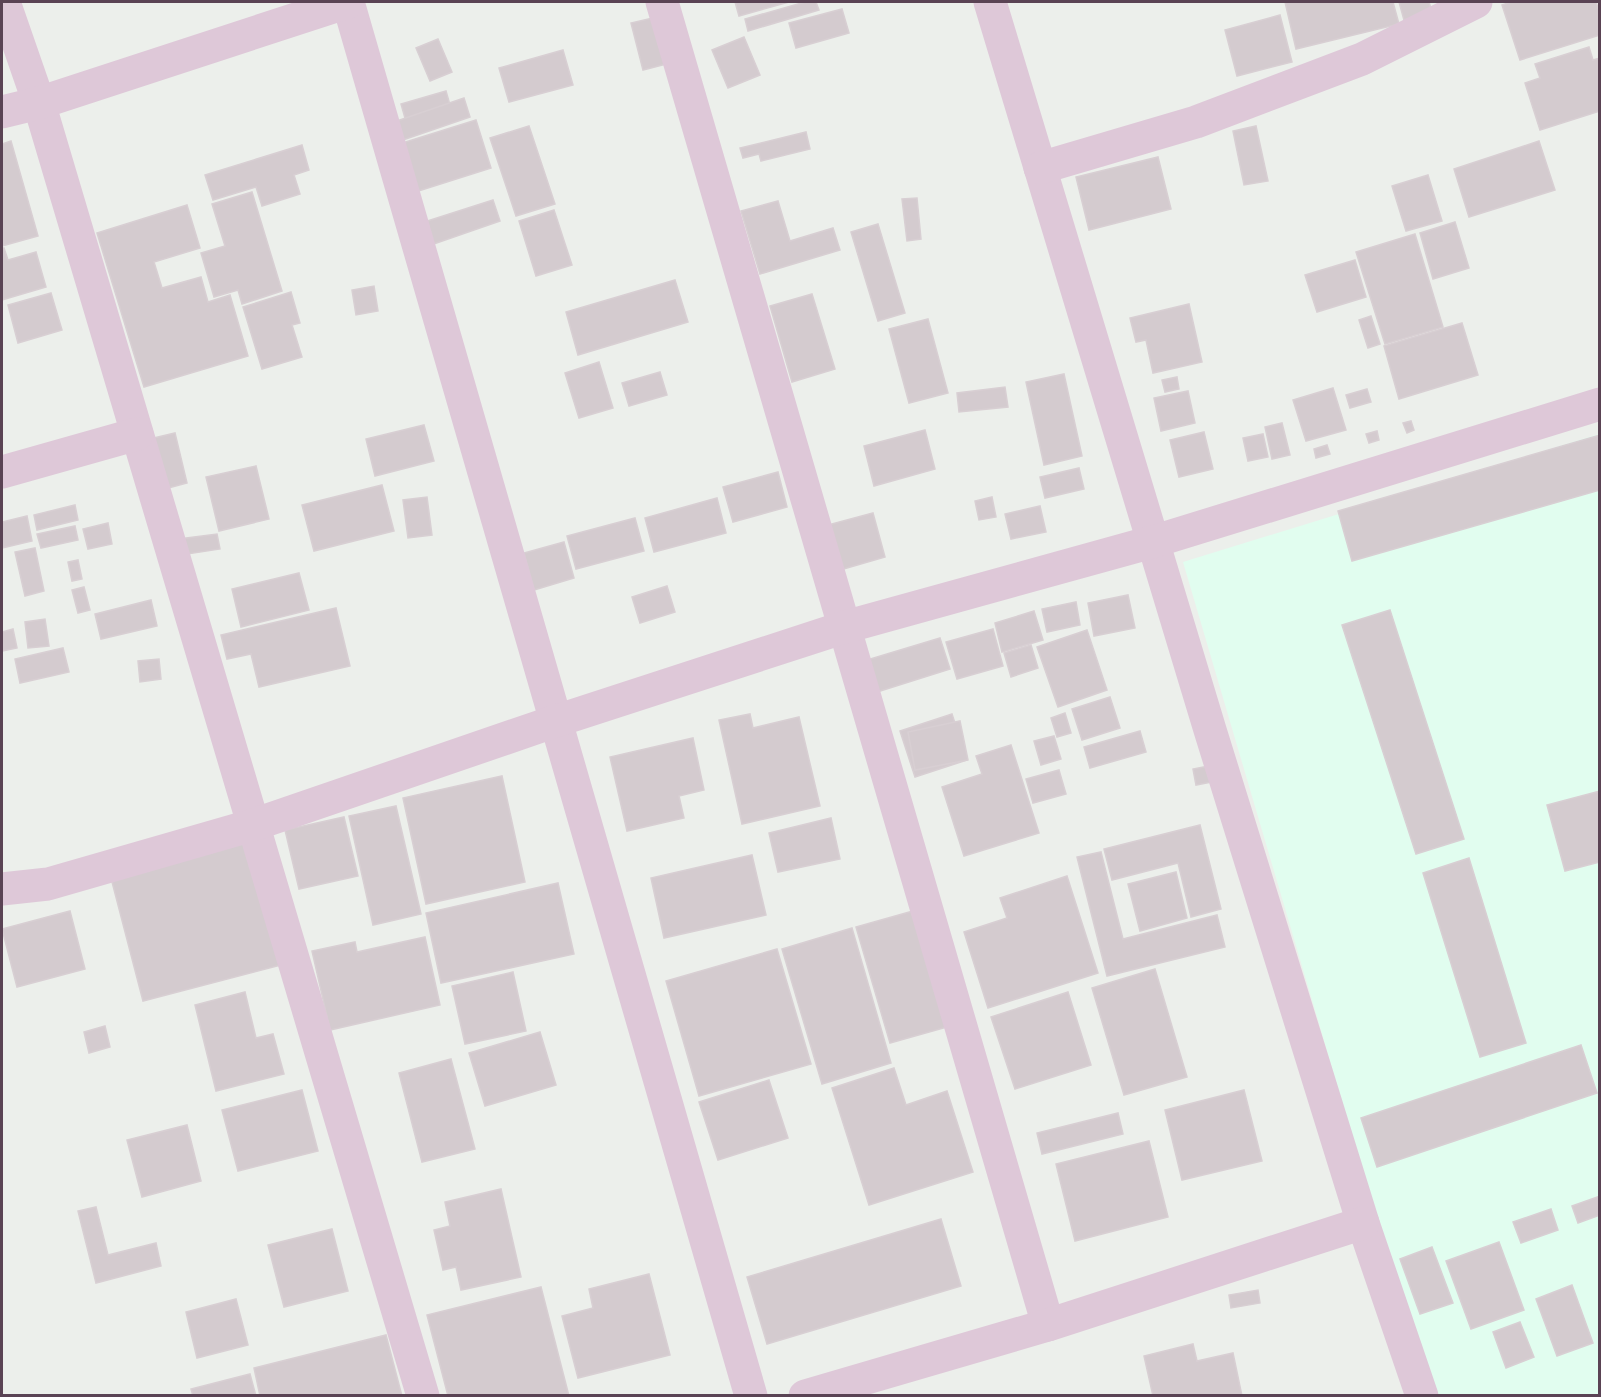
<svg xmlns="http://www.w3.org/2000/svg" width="1601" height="1397" font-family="'Space Grotesk',sans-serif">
  <rect width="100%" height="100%" fill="#ecefeb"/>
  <!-- commercial -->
  <polygon fill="#e1fdef" points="1599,434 1599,1395 1436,1395 1365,1180 1183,562"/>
  <!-- building -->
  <g fill="#d4cbcf" stroke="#d8cfd3" stroke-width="1.5">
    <polygon points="735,2 789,2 739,16"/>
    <polygon points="805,2 816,2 819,10 748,31 745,19"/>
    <polygon points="1285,2 1393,2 1399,24 1296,49"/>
    <polygon points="1399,2 1429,2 1432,12 1404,20"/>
    <polygon points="1511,2 1596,2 1600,13 1600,35 1520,60 1502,5"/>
    <polygon points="842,9 849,33 796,48 789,23"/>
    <polygon points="666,15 678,61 643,70 631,23"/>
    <polygon points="1280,15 1292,62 1237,76 1225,30"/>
    <polygon points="744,37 760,75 728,88 712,50"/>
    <polygon points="438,39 452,72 430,81 416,48"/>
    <polygon points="1589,47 1593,60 1600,58 1600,111 1540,130 1525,83 1540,78 1535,64"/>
    <polygon points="563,50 573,85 509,102 499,68"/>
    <polygon points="446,91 454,119 409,132 401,104"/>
    <polygon points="464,98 470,117 397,142 391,123"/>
    <polygon points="476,120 491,168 412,193 396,145"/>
    <polygon points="529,126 555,204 516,216 490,138"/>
    <polygon points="1256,126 1268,181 1244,185 1233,131"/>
    <polygon points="806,132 810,149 761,161 759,154 743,158 740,148"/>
    <polygon points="11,141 38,236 2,246 2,144"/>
    <polygon points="1539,141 1555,190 1469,217 1454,169"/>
    <polygon points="302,145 309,170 294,175 300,194 262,206 256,187 213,200 205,175"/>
    <polygon points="1158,157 1171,209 1089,230 1076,177"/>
    <polygon points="1428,175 1442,221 1406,231 1392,186"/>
    <polygon points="252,192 282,291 242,304 238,290 214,297 201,253 225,246 212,204"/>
    <polygon points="917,198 921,239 907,241 902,199"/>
    <polygon points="493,200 500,221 425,247 418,224"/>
    <polygon points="778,201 790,241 833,228 840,250 760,274 741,211"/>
    <polygon points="187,205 200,248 154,262 162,288 201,277 208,302 230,295 248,356 144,387 97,233"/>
    <polygon points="554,210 572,265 536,276 519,221"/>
    <polygon points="1455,222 1469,268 1433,279 1420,233"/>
    <polygon points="878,224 905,313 878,321 851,232"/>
    <polygon points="1415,234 1443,327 1385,344 1356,252"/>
    <polygon points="2,248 4,248 8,260 36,252 46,287 2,300"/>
    <polygon points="1355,260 1366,297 1317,312 1305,275"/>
    <polygon points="675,280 688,322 578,355 566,312"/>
    <polygon points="374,286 378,311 356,315 352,290"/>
    <polygon points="291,292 300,323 292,325 302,357 262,369 243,307"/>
    <polygon points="51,293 62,330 18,343 8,305"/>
    <polygon points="812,294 835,369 792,382 770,306"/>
    <polygon points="1189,304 1202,362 1153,373 1146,340 1136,342 1130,318"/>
    <polygon points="1371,316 1380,344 1368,348 1359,320"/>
    <polygon points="928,319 948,393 909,403 889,329"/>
    <polygon points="1462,323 1478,375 1399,399 1384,346"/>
    <polygon points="599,362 613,408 579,418 565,373"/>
    <polygon points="660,372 667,395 629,406 622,383"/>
    <polygon points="1064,374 1082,456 1044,465 1026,382"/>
    <polygon points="1177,377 1179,389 1165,392 1162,380"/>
    <polygon points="1005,387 1008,407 959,412 957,393"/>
    <polygon points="1333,388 1346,430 1306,441 1293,400"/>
    <polygon points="1367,389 1371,402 1350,408 1346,395"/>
    <polygon points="1188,391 1195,423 1161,431 1154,398"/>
    <polygon points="1411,421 1414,430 1407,433 1403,423"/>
    <polygon points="1282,423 1290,455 1272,459 1265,427"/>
    <polygon points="424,425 434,461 375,476 366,439"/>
    <polygon points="925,430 935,469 874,486 864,446"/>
    <polygon points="1377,431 1379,440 1369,443 1366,434"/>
    <polygon points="1204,432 1213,469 1179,477 1170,440"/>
    <polygon points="175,433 187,483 157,491 145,440"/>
    <polygon points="1263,434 1268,457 1248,461 1243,438"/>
    <polygon points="1600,435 1600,490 1352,561 1338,511"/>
    <polygon points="1327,445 1330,454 1316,458 1314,449"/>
    <polygon points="256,466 269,519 219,531 206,477"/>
    <polygon points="1079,468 1084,489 1045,498 1040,477"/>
    <polygon points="778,472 787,507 733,522 723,487"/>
    <polygon points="382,485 394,531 314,551 302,505"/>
    <polygon points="427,497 432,535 408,538 403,500"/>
    <polygon points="992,497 996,517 979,520 975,501"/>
    <polygon points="717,498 726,533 654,552 645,518"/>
    <polygon points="75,505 78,520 37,530 34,515"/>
    <polygon points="1040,506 1046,532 1011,539 1005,514"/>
    <polygon points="873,513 885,557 840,570 828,525"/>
    <polygon points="27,516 32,541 2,548 2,522"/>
    <polygon points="635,518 644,551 576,569 567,536"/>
    <polygon points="108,523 112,544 88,549 83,529"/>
    <polygon points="75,526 78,540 41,548 37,534"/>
    <polygon points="217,534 220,549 181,555 179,539"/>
    <polygon points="564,542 574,578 534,590 524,553"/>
    <polygon points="35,548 44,591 25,596 15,552"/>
    <polygon points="78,560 82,579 72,581 68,562"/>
    <polygon points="299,573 309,610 241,627 232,589"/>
    <polygon points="667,586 675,612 640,623 632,597"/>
    <polygon points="84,587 90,610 78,613 72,590"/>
    <polygon points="1128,595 1135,628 1094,636 1088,603"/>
    <polygon points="151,600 157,626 101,639 95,614"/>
    <polygon points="1076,602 1080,625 1047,632 1042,609"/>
    <polygon points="336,608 350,666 259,687 251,654 227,659 221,635"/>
    <polygon points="1390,610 1464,839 1416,854 1342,625"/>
    <polygon points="1034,611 1043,640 1002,652 995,623"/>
    <polygon points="45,619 49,646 28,648 25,622"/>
    <polygon points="13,629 17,648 2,651 2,632"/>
    <polygon points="993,629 1003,666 957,679 946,642"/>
    <polygon points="1087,630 1107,690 1058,707 1037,647"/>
    <polygon points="940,638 950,669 877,692 867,660"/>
    <polygon points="1031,645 1038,668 1011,677 1004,653"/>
    <polygon points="63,648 69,672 20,683 15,659"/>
    <polygon points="159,659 161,679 140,682 138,661"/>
    <polygon points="1110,697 1120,728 1082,740 1072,709"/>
    <polygon points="1065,713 1071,733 1057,737 1051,718"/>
    <polygon points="750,714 753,728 799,717 820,806 742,824 719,720"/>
    <polygon points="952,714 967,760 915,777 900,731"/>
    <polygon points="960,721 968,760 915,770 908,732"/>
    <polygon points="1140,731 1146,752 1090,768 1084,747"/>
    <polygon points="1054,736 1061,759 1041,765 1034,741"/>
    <polygon points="693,738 704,790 679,796 684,818 627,831 610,757"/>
    <polygon points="1011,745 1039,833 964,856 942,787 982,774 976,756"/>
    <polygon points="1209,766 1212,782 1196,785 1193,769"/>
    <polygon points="1059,770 1066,794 1033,803 1026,779"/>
    <polygon points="502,776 525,882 426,904 403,798"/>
    <polygon points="1600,791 1600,862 1565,871 1547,805"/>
    <polygon points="396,806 421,914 373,925 349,816"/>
    <polygon points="344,817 358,876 299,889 285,830"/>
    <polygon points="831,818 840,859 778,872 769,833"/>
    <polygon points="1200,825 1221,909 1191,917 1178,863 1112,880 1104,849"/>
    <polygon points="248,842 281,965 143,1001 111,878"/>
    <polygon points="1101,852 1123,939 1217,915 1225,947 1107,976 1077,857"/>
    <polygon points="752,855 766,915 664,938 651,878"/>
    <polygon points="1469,858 1526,1043 1480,1057 1423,873"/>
    <polygon points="1176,872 1187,918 1140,931 1128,884"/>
    <polygon points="1067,876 1098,973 988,1008 964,932 1007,918 1000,898"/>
    <polygon points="558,883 574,954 441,983 426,913"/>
    <polygon points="70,911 85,969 17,987 2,929"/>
    <polygon points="913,911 947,1027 890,1043 856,927"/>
    <polygon points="852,928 891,1063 822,1084 782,949"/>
    <polygon points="425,937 440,1005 330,1030 312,951 355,942 357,952"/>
    <polygon points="777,949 811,1064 699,1096 666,981"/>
    <polygon points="1155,969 1187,1077 1124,1095 1092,988"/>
    <polygon points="513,972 526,1031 465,1044 452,986"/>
    <polygon points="245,992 256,1038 273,1034 284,1074 216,1091 195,1005"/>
    <polygon points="1068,992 1091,1065 1015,1089 991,1017"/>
    <polygon points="105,1026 110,1047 89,1053 84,1032"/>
    <polygon points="540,1032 556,1085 485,1106 469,1053"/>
    <polygon points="1581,1045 1597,1093 1377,1167 1361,1118"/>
    <polygon points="451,1059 475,1149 422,1162 399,1073"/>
    <polygon points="894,1068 906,1105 947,1091 973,1172 869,1205 832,1088"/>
    <polygon points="769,1080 788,1138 718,1160 699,1102"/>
    <polygon points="302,1090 318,1151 238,1171 222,1110"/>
    <polygon points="1244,1090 1262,1161 1182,1180 1165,1110"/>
    <polygon points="1118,1113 1123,1134 1042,1154 1037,1133"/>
    <polygon points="187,1125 201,1181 142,1197 127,1140"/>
    <polygon points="1149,1141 1168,1217 1075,1241 1056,1164"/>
    <polygon points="501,1189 521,1277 461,1290 456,1267 443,1270 434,1230 450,1226 445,1202"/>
    <polygon points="1600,1196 1600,1215 1578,1223 1572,1206"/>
    <polygon points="96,1207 108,1255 156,1243 161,1266 96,1283 78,1211"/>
    <polygon points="1551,1209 1558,1230 1521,1243 1513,1222"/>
    <polygon points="941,1219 961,1286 767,1344 747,1277"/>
    <polygon points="332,1229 348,1291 284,1307 268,1245"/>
    <polygon points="1499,1242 1524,1310 1471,1329 1446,1261"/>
    <polygon points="1432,1247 1453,1303 1420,1314 1400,1259"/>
    <polygon points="649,1274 670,1355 578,1378 562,1316 593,1308 589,1289"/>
    <polygon points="1572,1285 1593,1343 1557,1356 1536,1299"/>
    <polygon points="541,1287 569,1396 448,1396 427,1315"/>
    <polygon points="1258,1290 1260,1303 1231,1308 1229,1295"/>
    <polygon points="236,1299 248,1345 197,1358 186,1312"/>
    <polygon points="1520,1322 1534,1357 1506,1368 1493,1332"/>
    <polygon points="386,1335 402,1396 260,1396 254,1368"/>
    <polygon points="1193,1344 1197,1361 1233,1353 1242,1396 1153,1396 1144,1356"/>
    <polygon points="250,1374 256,1396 193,1396 191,1389"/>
  </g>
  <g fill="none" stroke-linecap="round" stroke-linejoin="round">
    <!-- minor -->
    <g stroke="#dec8d8" stroke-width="33">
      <polyline points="4,2 39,103 423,1396"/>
      <polyline points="348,2 751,1396"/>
      <polyline points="662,2 1048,1325"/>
      <polyline points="990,2 1210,730 1363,1223 1422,1396"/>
      <polyline points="2,112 39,103 348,2"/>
      <polyline points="1040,168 1196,122 1362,59 1476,2"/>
      <polyline points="2,472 137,434"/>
      <polyline points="2,889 48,884 253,825 556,721 845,627 1152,542 1600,404"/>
      <polyline points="805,1396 1048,1325 1363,1223"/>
    </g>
  </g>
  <!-- border -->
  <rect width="1601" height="1397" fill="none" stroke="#5a4354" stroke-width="6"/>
</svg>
